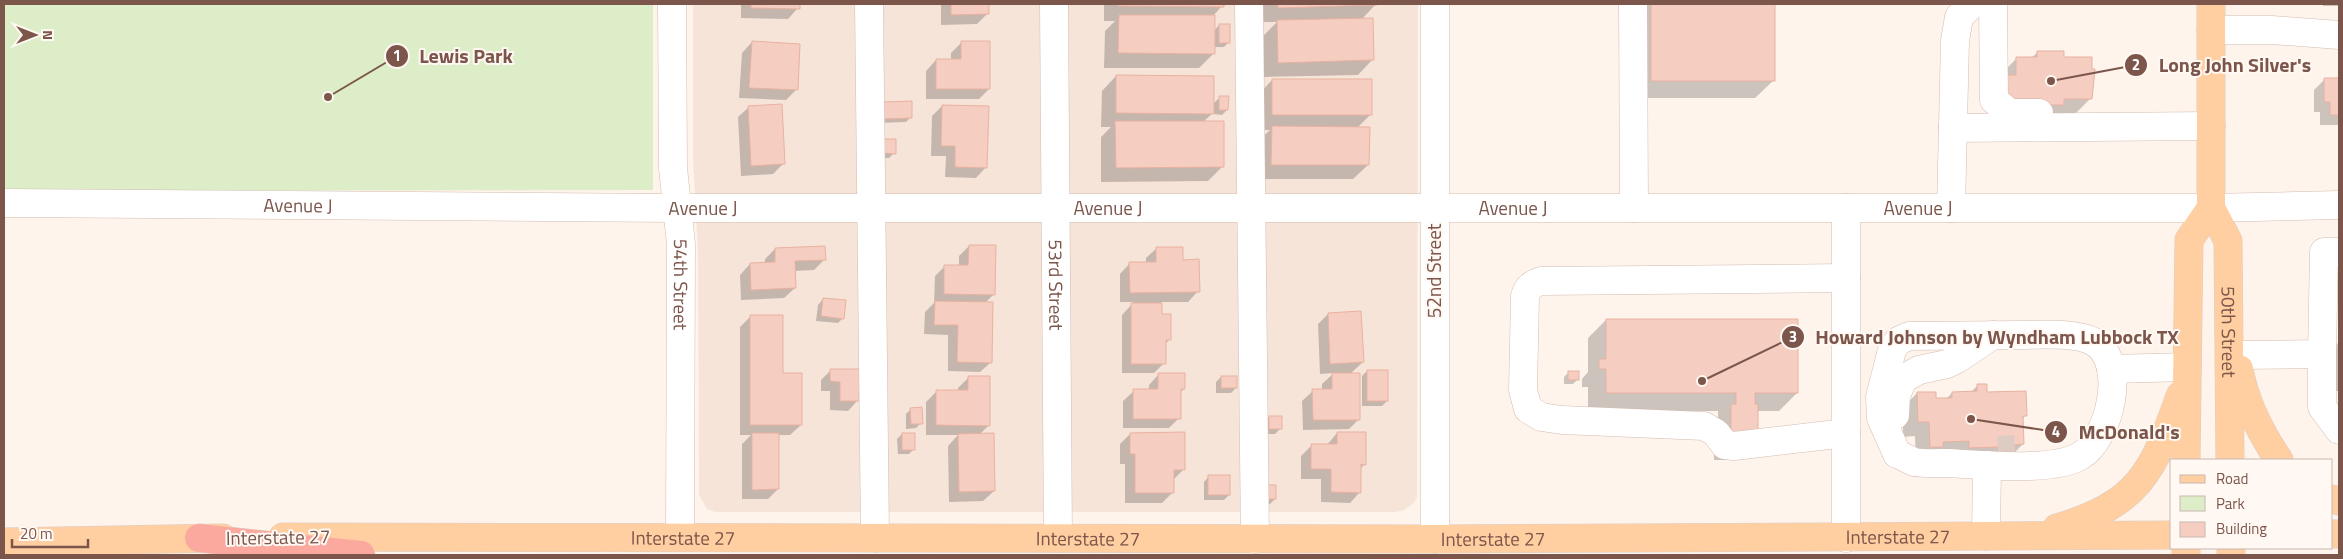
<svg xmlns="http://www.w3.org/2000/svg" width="2343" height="559" font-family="'Titillium Web',sans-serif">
  <rect width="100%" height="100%" fill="#fef4eb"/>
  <!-- residential -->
  <polygon fill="#f6e4d9" points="693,4 1418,4 1417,497 1414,503 1404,510 1396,512 715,512 707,509 699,495 698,252 693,159"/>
  <!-- green -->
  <polygon fill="#dcedc7" points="4,4 653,4 653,190 4,191"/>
  <!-- shadow -->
  <g fill="#0003">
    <polygon points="741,4 799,4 798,8 788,19 741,18"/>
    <polygon points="941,4 987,4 987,14 977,24 941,25"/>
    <polygon points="1104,4 1222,4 1222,6 1212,17 1214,31 1219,25 1229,42 1224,47 1214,47 1214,53 1199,68 1104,68 1105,31 1115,21 1104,21"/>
    <polygon points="1263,4 1376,4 1362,19 1372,60 1358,75 1264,77 1263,36 1277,22 1263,22"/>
    <polygon points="1633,4 1774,4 1774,80 1755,98 1633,98"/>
    <rect x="2323" y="4" width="16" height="2"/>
    <polygon points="752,42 796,90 786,100 739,98 742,53"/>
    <polygon points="961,43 989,89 979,99 926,99 926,71 936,60 951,60 951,53"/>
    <polygon points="2038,52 2063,58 2091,58 2093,86 2091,89 2091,98 2076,113 2054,113 2048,119 1993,113 2002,73 2017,58 2031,58"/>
    <polygon points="1116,76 1213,104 1220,97 1227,110 1222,115 1214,114 1214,112 1203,122 1222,167 1208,181 1101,182 1101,137 1111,127 1101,127 1102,91"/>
    <polygon points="2325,79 2339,79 2339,125 2320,125 2320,112 2314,112 2314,90"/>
    <polygon points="1272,80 1370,115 1357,128 1368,165 1353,179 1257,179 1257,142 1270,130 1257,130 1258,95"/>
    <polygon points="942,106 986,167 976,178 945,177 946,156 931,156 932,116"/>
    <polygon points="749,107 783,164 773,174 741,176 738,117"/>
    <polygon points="878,109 911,117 906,122 878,123"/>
    <polygon points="877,145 894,153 889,158 876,158"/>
    <polygon points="969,246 994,294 985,303 991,362 980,372 948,371 948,335 924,334 925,312 934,303 935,276 945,266 959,266 959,256"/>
    <polygon points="1157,248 1182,261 1198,291 1188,302 1161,302 1161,315 1170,339 1164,345 1164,363 1154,373 1122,373 1122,315 1134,302 1120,302 1120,274 1130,263 1146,263 1146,258"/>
    <polygon points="775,249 825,259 814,270 794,271 795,288 784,298 741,300 740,275 750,264 765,264 765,259"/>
    <polygon points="823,299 843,318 838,323 816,321 818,305"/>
    <polygon points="1328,314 1363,362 1350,374 1359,419 1349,429 1303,430 1302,401 1313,391 1322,391 1322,384 1334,373 1320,374 1318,324"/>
    <polygon points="751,316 782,375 801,425 790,435 777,435 778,489 768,499 742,499 742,444 751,435 740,435 740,327"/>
    <polygon points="1606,320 1797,393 1779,411 1757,411 1757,441 1739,460 1714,460 1714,423 1718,419 1718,411 1588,411 1588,387 1582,387 1582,379 1588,372 1588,338"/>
    <polygon points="2339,342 2339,391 2329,391 2329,352"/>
    <polygon points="831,370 858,400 848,411 830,410 830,391 821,391 821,380"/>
    <polygon points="1367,371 1387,401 1382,406 1362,406 1362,376"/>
    <polygon points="1569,372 1578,379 1573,384 1564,384 1564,377"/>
    <polygon points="1159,374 1184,389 1179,393 1179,418 1169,428 1123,428 1123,401 1134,391 1149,391 1149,385"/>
    <polygon points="1221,377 1236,388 1231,393 1216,393 1216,382"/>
    <polygon points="968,378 989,425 979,435 994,491 983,501 949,502 948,446 958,435 926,435 926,402 936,392 958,392 958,388"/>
    <polygon points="1978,385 1986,393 2025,416 2022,419 2023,444 2008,459 1916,462 1915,436 1903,437 1903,408 1917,393 1935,400 1946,399 1952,393 1970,393"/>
    <polygon points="911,409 921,423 916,428 906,429 906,414"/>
    <polygon points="1269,417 1280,429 1275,434 1264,434 1264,422"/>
    <polygon points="1337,433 1365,464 1360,469 1360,492 1350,503 1321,502 1321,479 1301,479 1301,456 1312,445 1327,445"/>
    <polygon points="902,434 914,449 909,454 898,454 897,439"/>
    <polygon points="1130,434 1184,469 1174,479 1173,492 1162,503 1125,503 1125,464 1120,464 1120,444"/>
    <polygon points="1209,476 1229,495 1224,500 1204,500 1204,482"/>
    <polygon points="1257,491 1275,499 1270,504 1257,504"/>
  </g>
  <!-- building -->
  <g fill="#f5cec1" stroke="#e9b1a0">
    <polygon points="751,4 800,4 800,9 751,8"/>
    <polygon points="951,4 989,4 989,14 951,15"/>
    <polygon points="1118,4 1224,4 1224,7 1118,6"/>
    <polygon points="1278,4 1377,4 1377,5 1278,8"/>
    <rect x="1651" y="4" width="124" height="77"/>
    <polygon points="1119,15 1215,15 1215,54 1118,53"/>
    <polygon points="1373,18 1374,60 1278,63 1277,20"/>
    <rect x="1219" y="24" width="11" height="19"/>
    <polygon points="752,41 800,44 798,90 749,88"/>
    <polygon points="961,41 990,41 990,89 936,89 936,59 961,59"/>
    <polygon points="2037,51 2064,51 2064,57 2092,57 2092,69 2095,69 2092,99 2064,99 2064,105 2037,105 2037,99 2007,99 2007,75 2016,75 2016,57 2037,57"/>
    <polygon points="1116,75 1214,76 1214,114 1116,113"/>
    <polygon points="2324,78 2339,78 2339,115 2330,115 2330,102 2324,102"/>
    <rect x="1272" y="79" width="100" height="36"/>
    <polygon points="1219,96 1229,96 1228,110 1219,110"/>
    <polygon points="912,101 912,118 883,119 882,102"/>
    <polygon points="782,104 785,164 751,166 748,106"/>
    <polygon points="942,105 989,106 987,168 955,167 955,146 941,146"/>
    <polygon points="1115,121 1224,121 1224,167 1116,168"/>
    <polygon points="1272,126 1370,127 1369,165 1271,165"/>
    <polygon points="881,139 896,139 896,154 881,153"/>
    <polygon points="969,245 996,245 995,295 944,294 944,265 968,265"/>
    <polygon points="825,246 826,260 795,261 796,288 751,290 750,263 775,262 775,248"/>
    <polygon points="1156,247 1183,247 1183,260 1199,259 1200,292 1130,293 1129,262 1156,262"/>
    <polygon points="823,298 846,300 844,319 821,316"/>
    <polygon points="935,301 993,302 992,363 957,362 958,325 934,325"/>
    <polygon points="1131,303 1162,303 1162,314 1171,314 1171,340 1166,340 1166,364 1131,364"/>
    <polygon points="1361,311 1364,362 1330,364 1328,313"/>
    <polygon points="750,315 783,315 783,373 802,373 802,425 750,425"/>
    <polygon points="1606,319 1798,319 1798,393 1755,393 1755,404 1758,404 1758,442 1731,442 1731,404 1736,404 1736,393 1606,393 1606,369 1599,369 1599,359 1606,359"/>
    <polygon points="830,369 860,369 859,401 840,401 840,382 830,381"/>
    <rect x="1367" y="370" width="21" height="31"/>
    <rect x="1568" y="371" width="11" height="9"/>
    <polygon points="1158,373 1185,373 1185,389 1181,389 1181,419 1133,419 1133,389 1158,389"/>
    <polygon points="1332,373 1360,373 1360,420 1313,420 1312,389 1332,389"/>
    <polygon points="968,376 990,376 990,426 936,425 936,390 968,390"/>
    <rect x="1221" y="376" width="16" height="12"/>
    <polygon points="1977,384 1987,384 1987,392 2026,391 2027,416 2023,416 2024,444 2014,445 2015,452 1998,453 1998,447 1969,448 1969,441 1943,442 1943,447 1930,447 1929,422 1918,422 1917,392 1936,392 1936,398 1952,398 1952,392 1977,391"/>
    <polygon points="922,407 923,424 911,424 910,408"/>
    <rect x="1269" y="416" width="13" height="13"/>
    <polygon points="1185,432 1185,470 1174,470 1174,493 1135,493 1135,454 1130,454 1130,433"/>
    <polygon points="1337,432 1366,432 1366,465 1361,464 1361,493 1331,492 1331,469 1311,469 1311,444 1337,444"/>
    <polygon points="752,433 779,433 779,489 752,490"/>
    <rect x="902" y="433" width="13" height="17"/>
    <polygon points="994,433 995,491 959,492 958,434"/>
    <rect x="1208" y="475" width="22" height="20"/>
    <rect x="1262" y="485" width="14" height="14"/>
  </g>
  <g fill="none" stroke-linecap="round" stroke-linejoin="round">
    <!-- minor-tunnel -->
    <polyline stroke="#deccc3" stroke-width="28" stroke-dasharray="28 14" stroke-linecap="butt" points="1998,450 2015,449"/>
    <!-- minor casing -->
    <g stroke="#d4bcb1" stroke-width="29">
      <g id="minor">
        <path id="s1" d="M672,4l1,164 8,76 -1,293"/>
        <polyline points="869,4 875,538"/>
        <path id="s2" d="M1054,4l4,534"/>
        <polyline points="1249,4 1255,539"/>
        <polyline points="1633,4 1634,208"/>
        <polyline points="1993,4 1994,100 2010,113 2039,113"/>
        <polyline points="2211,30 2272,30 2339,35"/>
        <polyline points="1953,128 2211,126"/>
        <path id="s3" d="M4,203l673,5h1534l128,-3"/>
        <polyline points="1846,208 1846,538"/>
        <polyline points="1951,208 1955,41 1959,17 1972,4"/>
        <path d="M1846,278l-305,3c-9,3 -13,6 -16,15l-2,94 5,19 13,8 21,3 142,6 12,7 9,12 9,1 112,-13"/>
        <path d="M2019,335c21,0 58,-3 75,7 34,20 16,97 -14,114 -27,16 -99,9 -131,7 -11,0 -24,1 -35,-1 -5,-2 -11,-6 -17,-8l-16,-36 -1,-21 12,-47 6,-9 11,-5z"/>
        <polyline points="2322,354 2322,407 2339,430"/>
        <polyline points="2236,355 2322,354 2324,252 2339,252"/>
        <polyline points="2111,369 2187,367"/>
        <polyline points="1895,415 1896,396 1903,379 1919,370 1947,364 1957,359 1993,335"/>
        <polyline points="1986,536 1987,465"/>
        <polyline points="1435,539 1435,4"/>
      </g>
    </g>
    <!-- major casing -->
    <g stroke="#dacfcd" stroke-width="29">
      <g id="major">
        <path id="s4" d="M2211,4v204l17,33 2,219"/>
        <path d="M2239,369c6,34 21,63 40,91"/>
        <polyline points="2186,460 2189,240 2211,208"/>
        <polyline points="2332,499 2339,501"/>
        <path d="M2057,528c82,-24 96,-56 123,-132"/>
        <polyline points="2332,534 2339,534"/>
        <path id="s5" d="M283,537l1152,2 737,-4"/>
        <polyline points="4,542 223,538"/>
        <polyline points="2186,548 2186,555"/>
        <polyline points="2231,548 2231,555"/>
      </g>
    </g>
    <!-- highway casing -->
    <g stroke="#dacfcd" stroke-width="29">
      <polyline id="highway" points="199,538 361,555"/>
    </g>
    <!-- minor -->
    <use href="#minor" stroke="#fff" stroke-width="28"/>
    <!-- major -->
    <use href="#major" stroke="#ffcea1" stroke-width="28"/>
    <!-- highway -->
    <use href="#highway" stroke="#fba99f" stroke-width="28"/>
  </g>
  <g text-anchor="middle" stroke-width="4" stroke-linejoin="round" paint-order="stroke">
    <!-- street labels -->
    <g font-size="19" fill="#7c554b" stroke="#fff8f3">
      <text dy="7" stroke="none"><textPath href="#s3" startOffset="294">Avenue J</textPath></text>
      <text dy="7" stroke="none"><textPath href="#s3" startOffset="699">Avenue J</textPath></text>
      <text dy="7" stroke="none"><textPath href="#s3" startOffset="1104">Avenue J</textPath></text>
      <text dy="7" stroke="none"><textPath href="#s3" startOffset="1509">Avenue J</textPath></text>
      <text dy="7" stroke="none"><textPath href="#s3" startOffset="1914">Avenue J</textPath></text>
      <text transform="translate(1434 271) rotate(-90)" y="7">52nd Street</text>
      <text dy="7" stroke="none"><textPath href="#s1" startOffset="281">54th Street</textPath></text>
      <text dy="7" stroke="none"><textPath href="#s2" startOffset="281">53rd Street</textPath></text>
      <text dy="7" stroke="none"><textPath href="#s4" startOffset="332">50th Street</textPath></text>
      <text transform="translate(278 537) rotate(-1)" y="7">Interstate 27</text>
      <text dy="7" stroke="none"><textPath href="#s5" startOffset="400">Interstate 27</textPath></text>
      <text dy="7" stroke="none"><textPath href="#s5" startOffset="1615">Interstate 27</textPath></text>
      <text dy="7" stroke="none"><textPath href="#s5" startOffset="805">Interstate 27</textPath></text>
      <text dy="7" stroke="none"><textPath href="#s5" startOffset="1210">Interstate 27</textPath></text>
    </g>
  </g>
  <!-- callouts -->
  <path fill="none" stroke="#7c554b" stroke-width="2" d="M328 97L397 56M2051 81L2136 65M1702 381L1793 337M1971 419L2056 432"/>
  <g fill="#7c554b" stroke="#fff8f3" stroke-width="2">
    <circle cx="328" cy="97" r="5"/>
    <circle cx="2051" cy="81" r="5"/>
    <circle cx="1702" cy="381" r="5"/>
    <circle cx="1971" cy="419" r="5"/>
    <circle cx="397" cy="56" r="12"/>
    <circle cx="2136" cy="65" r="12"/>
    <circle cx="1793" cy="337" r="12"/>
    <circle cx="2056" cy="432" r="12"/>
  </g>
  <g font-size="15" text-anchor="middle" font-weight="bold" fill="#fff">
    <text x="397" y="61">1</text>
    <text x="2136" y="70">2</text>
    <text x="1793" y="342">3</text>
    <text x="2056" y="437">4</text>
  </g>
  <g font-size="20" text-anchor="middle" font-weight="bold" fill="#7c554b" stroke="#fff8f3" stroke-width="4" stroke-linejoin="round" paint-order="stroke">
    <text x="466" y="63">Lewis Park</text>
    <text x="2235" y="72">Long John Silver's</text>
    <text x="1997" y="344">Howard Johnson by Wyndham Lubbock TX</text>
    <text x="2129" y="439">McDonald's</text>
  </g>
  <!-- border -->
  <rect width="2343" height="559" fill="none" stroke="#7c554b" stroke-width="10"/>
  <!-- legend -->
  <rect x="2170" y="459" width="162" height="90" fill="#fff8f3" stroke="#cbb7b0"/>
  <rect x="2180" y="475" width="25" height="8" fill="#ffcea1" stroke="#cbb7b0"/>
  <text x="2216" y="484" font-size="15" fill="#7c554b">Road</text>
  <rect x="2180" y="496" width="25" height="15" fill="#dcedc7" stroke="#cbb7b0"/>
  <text x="2216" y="509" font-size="15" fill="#7c554b">Park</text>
  <rect x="2180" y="522" width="25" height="15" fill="#f5cec1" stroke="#cbb7b0"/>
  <text x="2216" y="534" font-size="15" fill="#7c554b">Building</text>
  <!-- north arrow -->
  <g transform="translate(35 35) rotate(90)" stroke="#fff8f3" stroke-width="4" paint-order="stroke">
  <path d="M0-4L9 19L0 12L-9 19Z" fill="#7c554b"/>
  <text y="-8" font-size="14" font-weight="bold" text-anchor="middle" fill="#7c554b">N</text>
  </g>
  <!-- scale -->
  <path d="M12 539v8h76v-8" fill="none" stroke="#7c554b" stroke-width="2.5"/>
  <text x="20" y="539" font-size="15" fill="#7c554b" stroke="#fff8f3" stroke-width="4" paint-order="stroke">20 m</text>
</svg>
